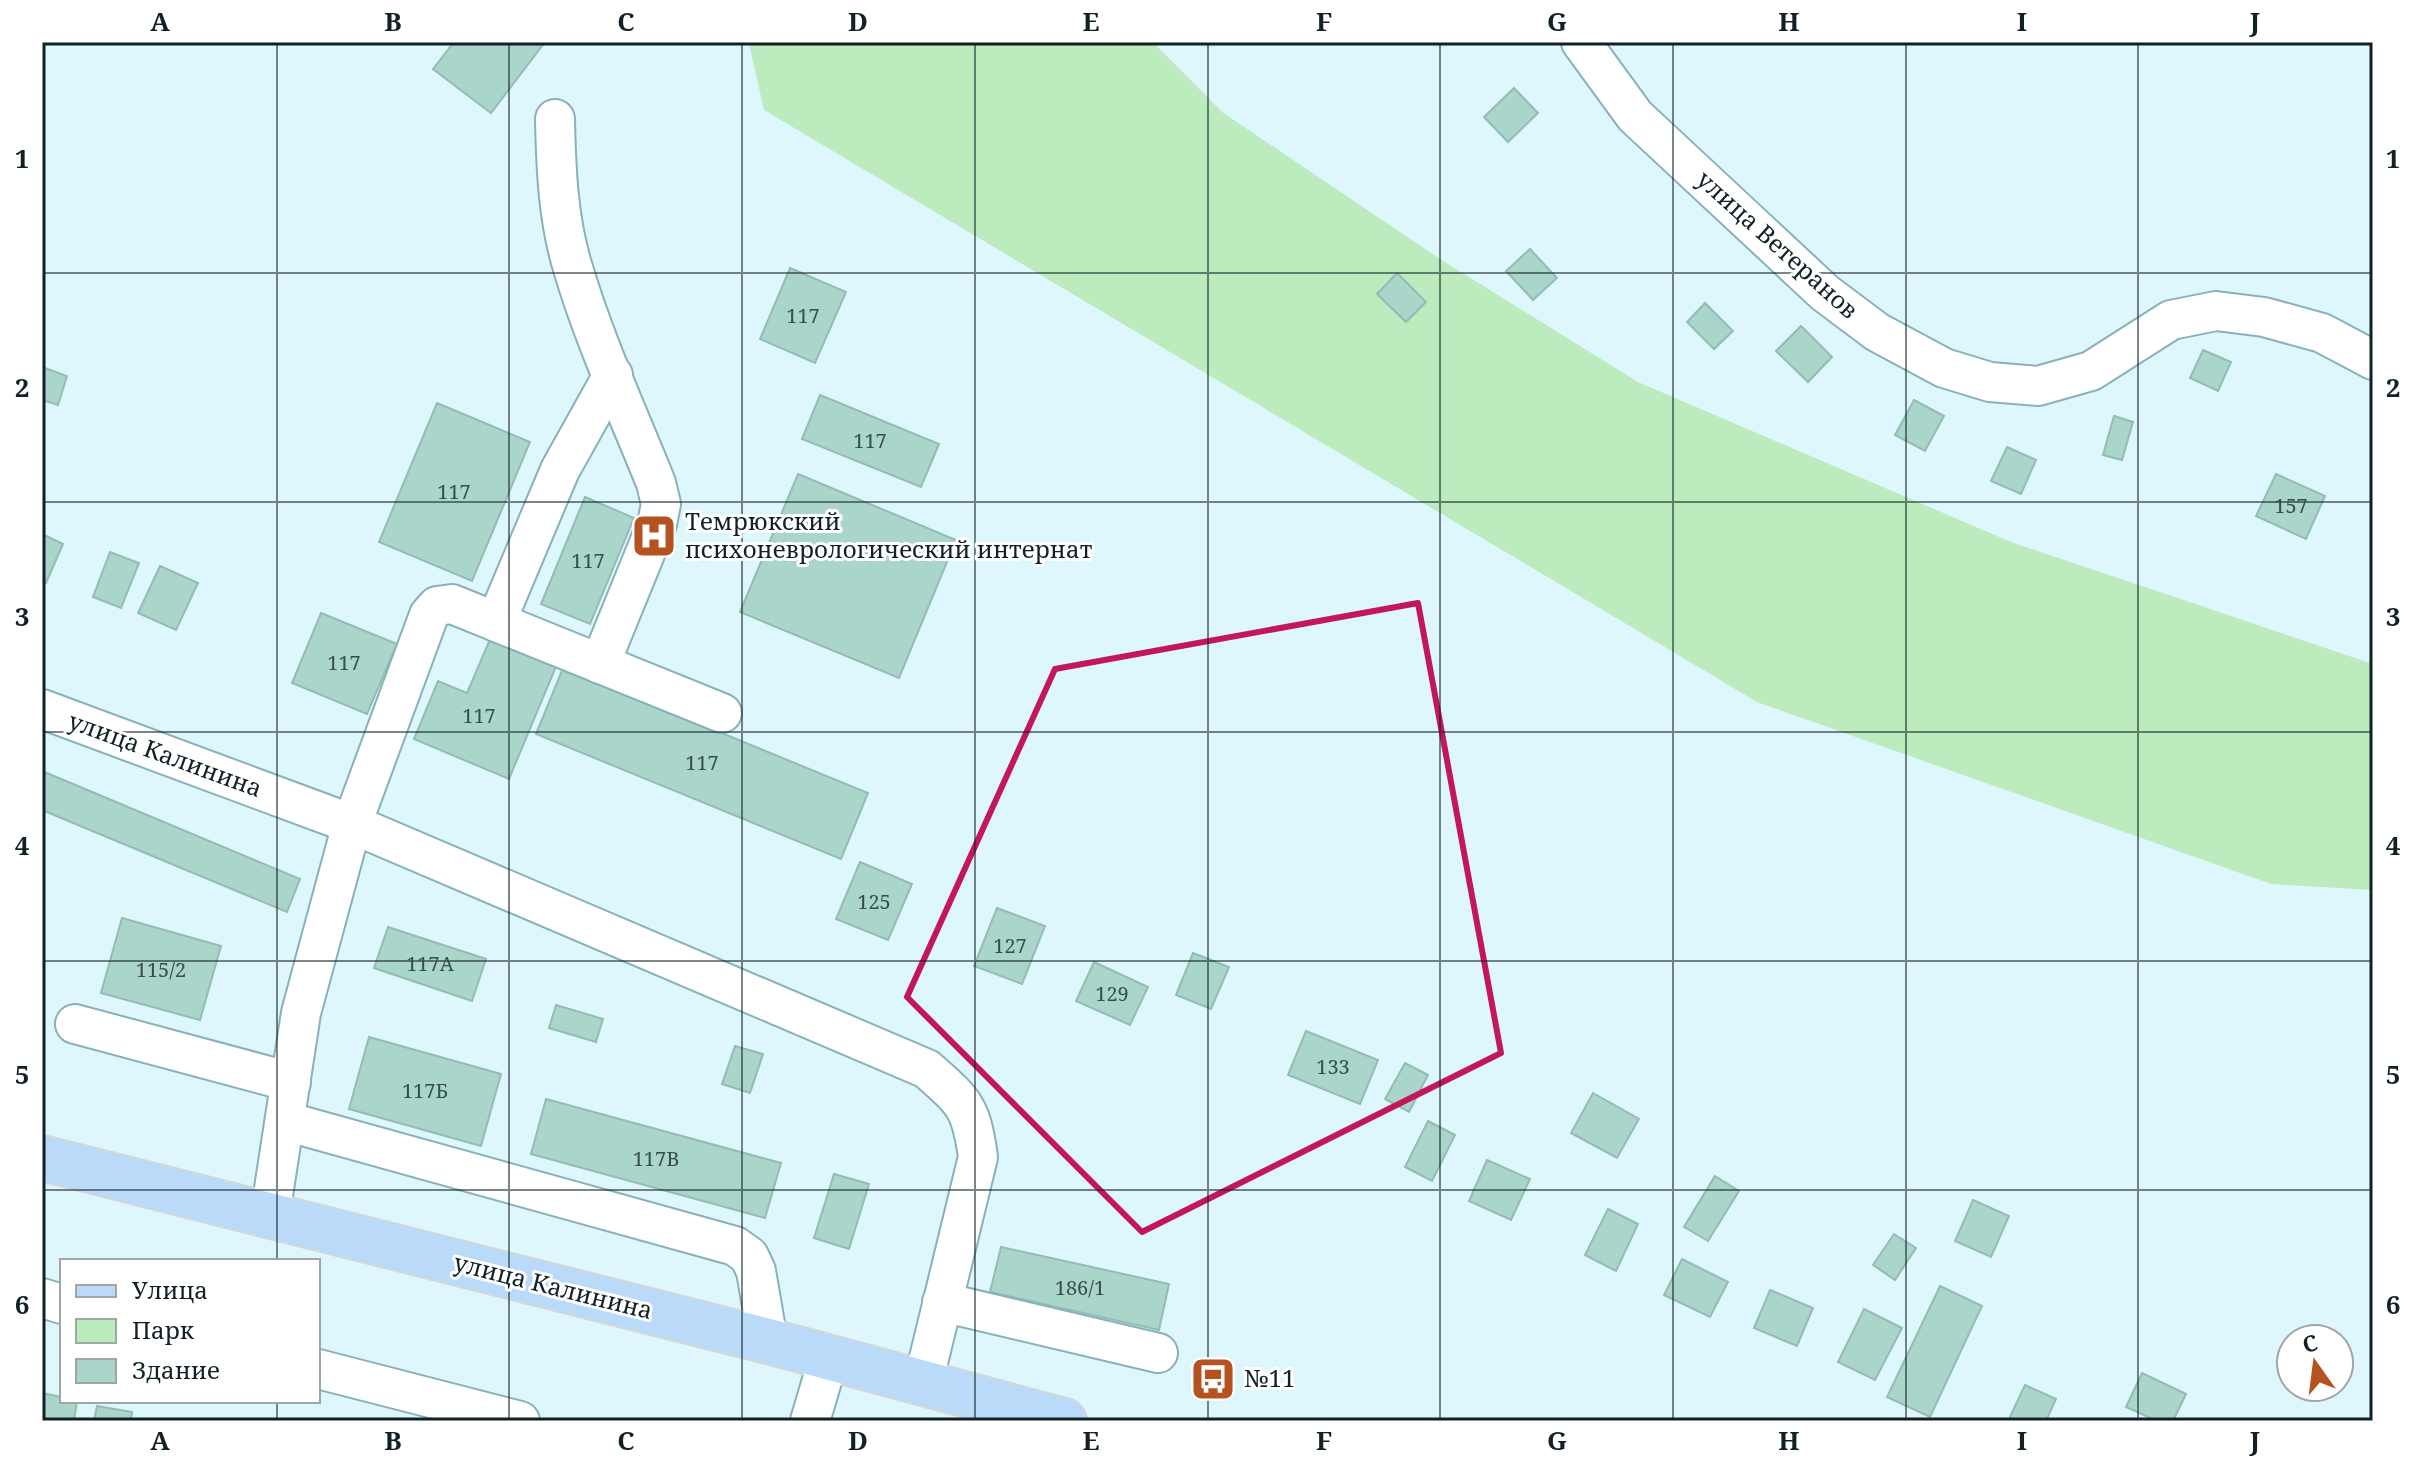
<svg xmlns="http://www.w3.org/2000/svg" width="2415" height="1463" font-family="'Noto Serif',serif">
  <rect width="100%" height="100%" fill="#def7fd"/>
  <!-- green -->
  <polygon fill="#bcebbe" points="751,42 1153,42 1222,112 1440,259 1638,382 2011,542 2373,664 2373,890 2271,884 1757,702 764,110 749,44"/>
  <!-- building -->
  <g fill="#aad5cb" stroke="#93bcb3" stroke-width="2">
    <polygon points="454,42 545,42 491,113 433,69"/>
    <polygon points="1514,88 1538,113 1508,142 1484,117"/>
    <polygon points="1530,249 1557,278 1533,300 1506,271"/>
    <polygon points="790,268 846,292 815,363 760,339"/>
    <polygon points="1397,273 1426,302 1406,322 1377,294"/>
    <polygon points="1705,303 1733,331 1714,349 1687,322"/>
    <polygon points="1801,326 1832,357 1808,382 1776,351"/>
    <polygon points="2203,350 2231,362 2218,391 2190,378"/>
    <polygon points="42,367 67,376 58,405 42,400"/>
    <polygon points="820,395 939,444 921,487 802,439"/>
    <polygon points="1914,400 1944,416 1925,451 1895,435"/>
    <polygon points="437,403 530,442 472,581 379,542"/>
    <polygon points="2114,416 2133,422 2122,460 2103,455"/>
    <polygon points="2007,447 2036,460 2021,494 1991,481"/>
    <polygon points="798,474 956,540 899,678 740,612"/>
    <polygon points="2276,474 2325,496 2306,539 2256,516"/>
    <polygon points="585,497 634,518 590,624 541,604"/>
    <polygon points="42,534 63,544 46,583 42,582"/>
    <polygon points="110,552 139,563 121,608 93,597"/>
    <polygon points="160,566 198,583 176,630 138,613"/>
    <polygon points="321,613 397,644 367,714 292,683"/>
    <polygon points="491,637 557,664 509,779 414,739 438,681 467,693"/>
    <polygon points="563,668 868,793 841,859 536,734"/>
    <polygon points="42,771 300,879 287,912 42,810"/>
    <polygon points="860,862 912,884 888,940 836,919"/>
    <polygon points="997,908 1045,926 1022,984 974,966"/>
    <polygon points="122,918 221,946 200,1020 101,993"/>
    <polygon points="388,927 486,959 472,1001 374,968"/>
    <polygon points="1193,953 1229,967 1211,1009 1176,995"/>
    <polygon points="1094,962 1148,987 1130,1025 1076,1001"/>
    <polygon points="556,1005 603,1019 596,1042 549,1028"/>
    <polygon points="1306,1031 1378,1060 1360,1104 1288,1075"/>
    <polygon points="369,1037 501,1074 481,1146 349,1109"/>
    <polygon points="735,1046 763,1054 750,1093 722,1084"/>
    <polygon points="1405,1063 1428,1075 1409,1112 1385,1099"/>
    <polygon points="1593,1093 1639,1119 1617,1158 1571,1133"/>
    <polygon points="546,1099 781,1163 765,1218 531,1154"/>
    <polygon points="1428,1121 1455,1135 1432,1181 1405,1167"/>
    <polygon points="1487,1160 1530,1179 1511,1220 1469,1201"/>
    <polygon points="834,1174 869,1184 849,1249 814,1238"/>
    <polygon points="1715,1176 1739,1191 1708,1241 1684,1227"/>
    <polygon points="1973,1200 2009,1216 1991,1257 1955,1241"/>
    <polygon points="1608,1209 1638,1224 1616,1271 1585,1255"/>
    <polygon points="1894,1234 1916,1248 1895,1280 1873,1265"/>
    <polygon points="1001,1247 1169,1284 1159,1330 990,1292"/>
    <polygon points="1682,1259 1728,1282 1710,1317 1664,1295"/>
    <polygon points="1940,1286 1982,1306 1930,1417 1887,1397"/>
    <polygon points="1770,1290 1813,1308 1797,1346 1754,1328"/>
    <polygon points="1864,1309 1902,1328 1875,1380 1838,1362"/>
    <polygon points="2142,1373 2186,1394 2173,1421 2157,1421 2126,1407"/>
    <polygon points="2025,1385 2056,1399 2046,1421 2008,1421"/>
    <polygon points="42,1393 62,1397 62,1401 77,1401 74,1421 42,1421"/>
    <polygon points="97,1406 132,1412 131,1421 94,1421"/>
  </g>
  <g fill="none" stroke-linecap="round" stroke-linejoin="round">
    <!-- minor casing -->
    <g stroke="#88b1bb" stroke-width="42">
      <g id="minor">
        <polyline points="1581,42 1635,116 1825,293 1877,332 1944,368 1990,382 2038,386 2091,371 2171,320 2216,311 2264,317 2322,333 2373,360"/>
        <path d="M555,119c1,49 3,99 17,146 22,75 55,146 84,218l5,21 -4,20 -57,140"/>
        <polyline points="496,622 560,470 613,375"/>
        <path d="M42,709l310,115 575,245c37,33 44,37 51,88l-55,226"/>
        <polyline points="75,1024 291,1082"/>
        <polyline points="285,1121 735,1246 749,1256 756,1271 768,1341"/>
        <polyline points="270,1215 301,1013 352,824 429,615 437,606 452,604 722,713"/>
        <polyline points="42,1298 62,1304"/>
        <polyline points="942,1302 1158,1353"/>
        <polyline points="318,1369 520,1421"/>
        <polyline points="810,1421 829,1357"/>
      </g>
    </g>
    <!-- major casing -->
    <g stroke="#d4d7d8" stroke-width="48">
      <polyline id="major" points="42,1158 768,1341 1064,1421"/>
    </g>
    <!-- minor -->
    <use href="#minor" stroke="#fff" stroke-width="38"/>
    <!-- major -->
    <use href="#major" stroke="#b9daf9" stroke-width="44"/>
  </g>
  <!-- marked area -->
  <path fill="none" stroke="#c2185b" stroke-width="6" stroke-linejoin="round" d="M1418,603l83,450 -359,179 -235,-235 148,-328z"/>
  <!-- grid -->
  <path fill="none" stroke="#112125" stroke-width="2" stroke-opacity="0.55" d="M277,42v1219M509,42v1379M742,42v1379M975,42v1379M1208,42v1379M1440,42v1379M1673,42v1379M1906,42v1379M2138,42v1379M42,273h2331M42,502h2331M42,732h2331M42,961h2331M42,1190h2331M277,1401v20"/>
  <!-- icons -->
  <defs>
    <g id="hospital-square" transform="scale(2.3)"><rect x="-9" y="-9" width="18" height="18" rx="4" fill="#b65220" stroke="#fff"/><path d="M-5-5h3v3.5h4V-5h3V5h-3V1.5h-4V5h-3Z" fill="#fff"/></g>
    <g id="bus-square" transform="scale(2.3)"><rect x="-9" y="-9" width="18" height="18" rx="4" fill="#b65220" stroke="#fff"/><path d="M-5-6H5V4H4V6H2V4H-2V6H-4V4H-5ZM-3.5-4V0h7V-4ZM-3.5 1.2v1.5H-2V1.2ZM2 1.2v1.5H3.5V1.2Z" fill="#fff"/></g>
  </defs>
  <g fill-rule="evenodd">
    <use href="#hospital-square" x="654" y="536"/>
    <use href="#bus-square" x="1213" y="1379"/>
  </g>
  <g text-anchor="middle" stroke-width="6" stroke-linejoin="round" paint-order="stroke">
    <!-- number labels -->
    <g font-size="20" fill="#374e4e">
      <text x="803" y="323">117</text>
      <text x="870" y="448">117</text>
      <text x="454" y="499">117</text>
      <text x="2291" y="513">157</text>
      <text x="588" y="568">117</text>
      <text x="344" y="670">117</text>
      <text x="479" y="723">117</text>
      <text x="702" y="770">117</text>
      <text x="874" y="909">125</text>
      <text x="1010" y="953">127</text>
      <text x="430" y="971">117А</text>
      <text x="161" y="977">115/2</text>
      <text x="1112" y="1001">129</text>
      <text x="1333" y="1074">133</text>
      <text x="425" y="1098">117Б</text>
      <text x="656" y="1166">117В</text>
      <text x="1080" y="1295">186/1</text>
    </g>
    <!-- street labels -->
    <g font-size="24" fill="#112125" stroke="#fff">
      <text transform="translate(1777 245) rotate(42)" y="8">улица Ветеранов</text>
      <text transform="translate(165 755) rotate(20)" y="8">улица Калинина</text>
      <text transform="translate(553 1287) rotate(14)" y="8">улица Калинина</text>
    </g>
    <!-- poi labels -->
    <g font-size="24" fill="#112125" stroke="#fff" text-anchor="start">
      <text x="685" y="530">Темрюкский<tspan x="685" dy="28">психоневрологический интернат</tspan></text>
      <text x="1244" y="1387">№11</text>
    </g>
  </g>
  <!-- border -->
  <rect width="2415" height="1463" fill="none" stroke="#ffffff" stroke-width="88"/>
  <!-- legend -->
  <rect x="60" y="1259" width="260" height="144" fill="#ffffff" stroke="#a0a6a8" stroke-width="2"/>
  <rect x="76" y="1285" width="40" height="12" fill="#b9daf9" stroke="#a0a6a8" stroke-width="2"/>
  <text x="132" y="1299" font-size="24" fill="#112125">Улица</text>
  <rect x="76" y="1319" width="40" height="24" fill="#bcebbe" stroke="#a0a6a8" stroke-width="2"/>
  <text x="132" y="1339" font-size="24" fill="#112125">Парк</text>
  <rect x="76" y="1359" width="40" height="24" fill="#aad5cb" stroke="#a0a6a8" stroke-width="2"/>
  <text x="132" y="1379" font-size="24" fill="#112125">Здание</text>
  <!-- north arrow -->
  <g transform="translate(2315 1363) rotate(346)"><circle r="38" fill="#ffffff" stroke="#a0a6a8" stroke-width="2"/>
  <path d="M0-6L14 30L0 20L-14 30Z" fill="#b65220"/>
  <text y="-12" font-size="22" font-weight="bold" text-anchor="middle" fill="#112125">С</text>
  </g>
  <rect x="44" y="44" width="2327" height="1375" fill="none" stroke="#112125" stroke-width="3"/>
  <g font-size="26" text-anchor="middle" font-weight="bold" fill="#112125">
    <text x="160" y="31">A</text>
    <text x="393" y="31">B</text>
    <text x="626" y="31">C</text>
    <text x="858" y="31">D</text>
    <text x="1091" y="31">E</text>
    <text x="1324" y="31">F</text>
    <text x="1557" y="31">G</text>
    <text x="1789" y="31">H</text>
    <text x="2022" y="31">I</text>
    <text x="2255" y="31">J</text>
    <text x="22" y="168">1</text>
    <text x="2393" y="168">1</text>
    <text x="22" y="397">2</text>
    <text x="2393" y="397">2</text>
    <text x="22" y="626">3</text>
    <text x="2393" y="626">3</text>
    <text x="22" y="855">4</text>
    <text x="2393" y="855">4</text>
    <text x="22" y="1084">5</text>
    <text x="2393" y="1084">5</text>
    <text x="22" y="1314">6</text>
    <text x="2393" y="1314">6</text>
    <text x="160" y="1450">A</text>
    <text x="393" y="1450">B</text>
    <text x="626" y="1450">C</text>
    <text x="858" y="1450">D</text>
    <text x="1091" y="1450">E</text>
    <text x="1324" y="1450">F</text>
    <text x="1557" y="1450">G</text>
    <text x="1789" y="1450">H</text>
    <text x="2022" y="1450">I</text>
    <text x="2255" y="1450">J</text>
  </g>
</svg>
